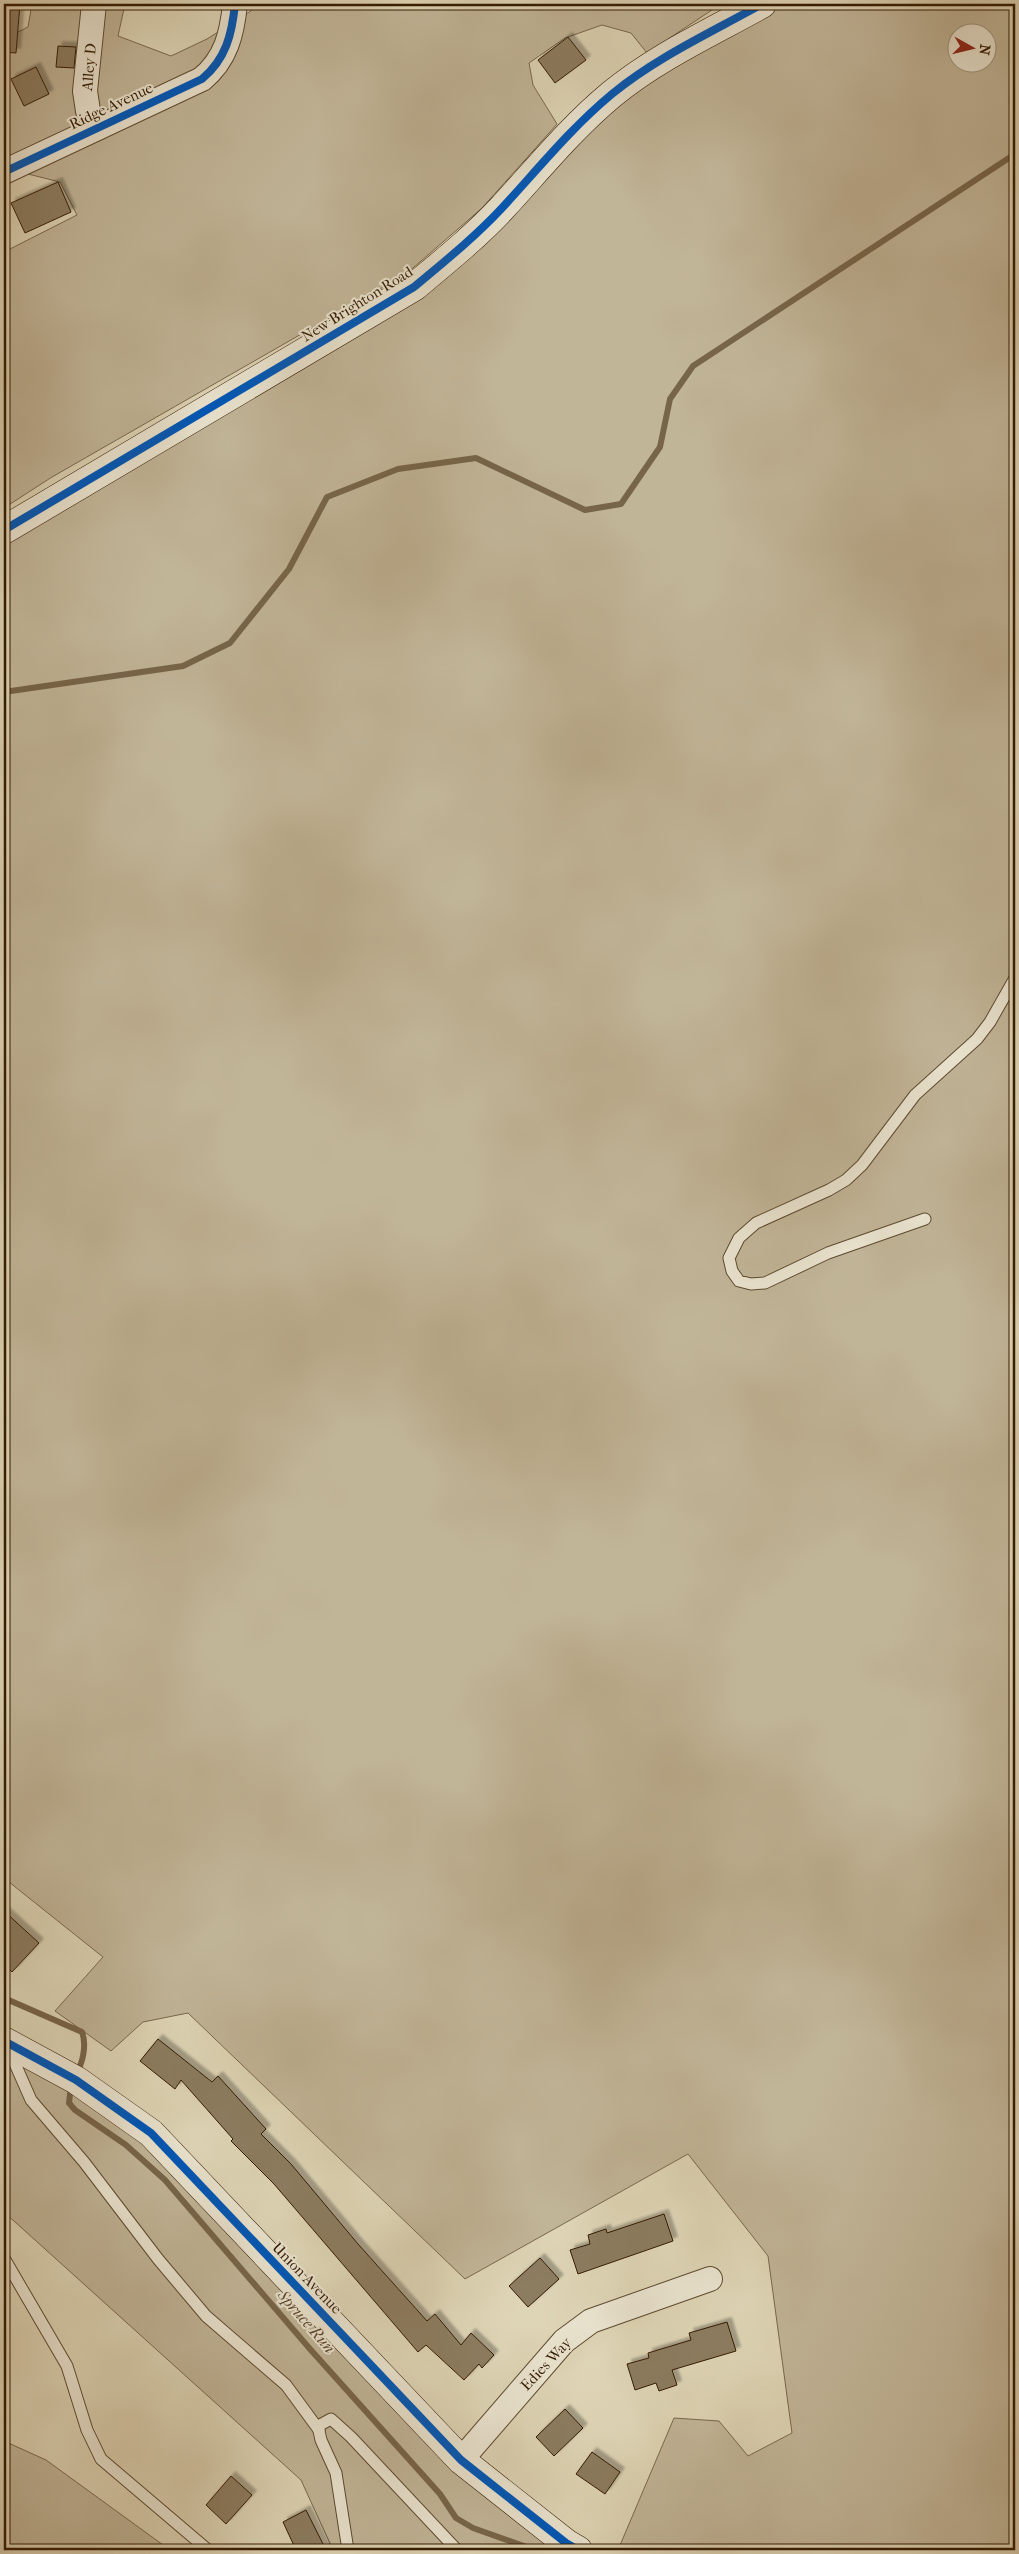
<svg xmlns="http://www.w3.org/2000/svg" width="1019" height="2554" font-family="'IM FELL French Canon',serif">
  <defs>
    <filter id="shadow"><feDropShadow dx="4.5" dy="-4.5" stdDeviation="1" flood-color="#0004"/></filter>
  </defs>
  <rect width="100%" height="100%" fill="#ded5b6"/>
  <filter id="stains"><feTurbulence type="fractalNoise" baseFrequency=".004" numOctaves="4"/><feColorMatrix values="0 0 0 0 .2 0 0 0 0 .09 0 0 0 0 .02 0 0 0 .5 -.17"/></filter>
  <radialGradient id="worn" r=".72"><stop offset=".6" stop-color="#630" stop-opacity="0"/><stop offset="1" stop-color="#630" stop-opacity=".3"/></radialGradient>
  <!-- green -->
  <g fill="#c1b598" stroke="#7a684e" fill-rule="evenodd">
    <polygon points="32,4 125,4 118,36 171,56 207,39 251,11 253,4 721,4 647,53 631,33 602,25 565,38 529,63 533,85 557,124 482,208 406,274 52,477 4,508 4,252 77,215 60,182 4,168 4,39 28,27"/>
    <path d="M762,4h253v2546h-397l56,-132 45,3 29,35 44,-23 -24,-177 -80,-102 -223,125 -277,-266 -45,9 -32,29 -56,-40 48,-54 -99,-79v-1348l410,-243 135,-134zM956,32h30v30h-30z"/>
    <polygon points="4,2041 151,2133 565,2550 333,2550 301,2480 4,2212"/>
    <polygon points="4,2441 46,2460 170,2550 4,2550"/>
  </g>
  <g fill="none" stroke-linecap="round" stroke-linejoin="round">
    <!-- stream -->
    <g stroke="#77654a" stroke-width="6">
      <polyline points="4,692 183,666 230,643 289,569 327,497 398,469 476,458 585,510 621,504 660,447 670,399 693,366 1015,154"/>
      <path d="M4,1998l78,34c4,10 2,26 -3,36"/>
      <polyline points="70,2094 69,2103 75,2110 126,2145 165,2180 310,2349 440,2494 456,2518 473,2528 535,2550"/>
    </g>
  </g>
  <!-- building -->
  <g fill="#8c7c60" stroke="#341b03" filter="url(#shadow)">
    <polygon points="4,4 20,4 16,53 4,52"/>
    <polygon points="568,37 586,60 555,83 538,60"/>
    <polygon points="58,46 76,47 74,68 56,67"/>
    <polygon points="36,67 49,94 24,106 11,79"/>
    <polygon points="58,182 71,212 25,233 11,203"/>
    <polygon points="4,1911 39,1943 12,1972 4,1964"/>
    <polygon points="158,2039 212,2082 218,2076 266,2129 261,2134 291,2164 358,2244 427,2321 435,2314 461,2345 471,2333 494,2355 482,2368 479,2364 464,2380 426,2345 418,2352 274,2184 231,2141 233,2139 181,2080 175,2089 140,2061"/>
    <polygon points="664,2214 673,2241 578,2274 570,2250 590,2244 588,2235 606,2229 607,2233"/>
    <polygon points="540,2258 559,2279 528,2307 509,2286"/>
    <polygon points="727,2322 736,2351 672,2370 677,2385 659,2391 656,2383 635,2390 627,2364 649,2358 648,2353 691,2340 689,2333"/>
    <polygon points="565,2409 583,2428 554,2456 536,2437"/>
    <polygon points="592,2452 620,2472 605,2494 576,2474"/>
    <polygon points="231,2476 252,2495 226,2524 206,2505"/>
    <polygon points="306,2510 326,2550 296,2550 283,2522"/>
  </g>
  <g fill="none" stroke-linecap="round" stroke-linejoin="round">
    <!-- lane casing -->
    <g stroke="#5e4a30" stroke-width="13">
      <g id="lane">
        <polyline points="925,1219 828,1253 765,1283 751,1284 739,1281 732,1271 729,1258 739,1238 756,1223 829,1190 846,1180 862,1165 915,1095 977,1039 990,1022 1015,978"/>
        <polyline points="9,2050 31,2100 84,2162 158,2259 206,2316 286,2385 319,2430"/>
        <polyline points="4,2258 67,2366 87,2430 101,2459 208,2550"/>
        <polyline points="348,2550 336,2473 321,2440 318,2426 331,2419 351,2437 457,2550"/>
      </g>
    </g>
    <!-- street casing -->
    <g stroke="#5e4a30" stroke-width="26">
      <g id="street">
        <polyline points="94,4 85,91 88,111 97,128"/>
        <path d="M4,172l198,-93c24,-20 30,-45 33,-75"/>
        <polyline points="461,2460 564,2341 591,2321 710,2279"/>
      </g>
    </g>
    <!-- secondary casing -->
    <g stroke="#341b03" stroke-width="29">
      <g id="secondary">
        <path d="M4,530l410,-243c30,-25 61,-50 88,-79 36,-39 69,-80 110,-114 45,-37 100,-62 150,-90"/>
        <polyline points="4,2041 76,2080 151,2133 461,2460 566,2543 578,2550"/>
      </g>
    </g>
    <!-- lane -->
    <use href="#lane" stroke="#eae4d0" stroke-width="11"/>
    <!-- street -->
    <use href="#street" stroke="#eae4d0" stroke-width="24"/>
    <!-- secondary -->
    <use href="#secondary" stroke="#eae4d0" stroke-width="28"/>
    <!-- cycleway casing -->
    <g stroke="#eae4d0" stroke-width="11">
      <g id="cycleway">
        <path d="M4,172l198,-93c24,-20 30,-45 33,-75"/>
        <path d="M4,530l410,-243c30,-25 61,-50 88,-79 36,-39 69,-80 110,-114 45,-37 100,-62 150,-90"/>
        <polyline points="4,2041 76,2080 151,2133 461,2460 566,2543 578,2550"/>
      </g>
    </g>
    <!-- cycleway -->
    <use href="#cycleway" stroke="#0057b8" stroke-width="8"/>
  </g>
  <g text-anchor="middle" stroke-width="4" stroke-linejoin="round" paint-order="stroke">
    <!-- street labels -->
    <g font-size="15" fill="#341b03" stroke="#eae4d0">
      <text transform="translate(89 67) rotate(-85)" y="5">Alley D</text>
      <text transform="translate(111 106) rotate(-25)" y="5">Ridge Avenue</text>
      <text transform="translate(357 304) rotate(-32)" y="5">New Brighton Road</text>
      <text transform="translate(307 2278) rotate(46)" y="5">Union Avenue</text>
      <text transform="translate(546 2364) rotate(-47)" y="5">Edies Way</text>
    </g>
    <!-- water labels -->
    <g font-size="16" font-style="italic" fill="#5b462c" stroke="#eae4d0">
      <text transform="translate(307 2321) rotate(49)" y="6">Spruce Run</text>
    </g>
  </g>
  <!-- margin -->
  <rect width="1019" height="2554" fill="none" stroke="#ded5b6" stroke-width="20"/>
  <rect x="5" y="5" width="1009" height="2544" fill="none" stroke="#341b03" stroke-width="2.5"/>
  <rect x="10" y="10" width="999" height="2534" fill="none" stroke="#341b03"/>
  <!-- north arrow -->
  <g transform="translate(972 48) rotate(98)"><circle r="24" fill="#eae4d0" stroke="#a1947e"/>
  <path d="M0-4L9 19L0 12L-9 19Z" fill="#8f2418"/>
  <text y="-8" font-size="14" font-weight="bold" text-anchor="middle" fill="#341b03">N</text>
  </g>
  <rect width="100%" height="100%" filter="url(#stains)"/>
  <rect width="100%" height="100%" fill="url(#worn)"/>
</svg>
